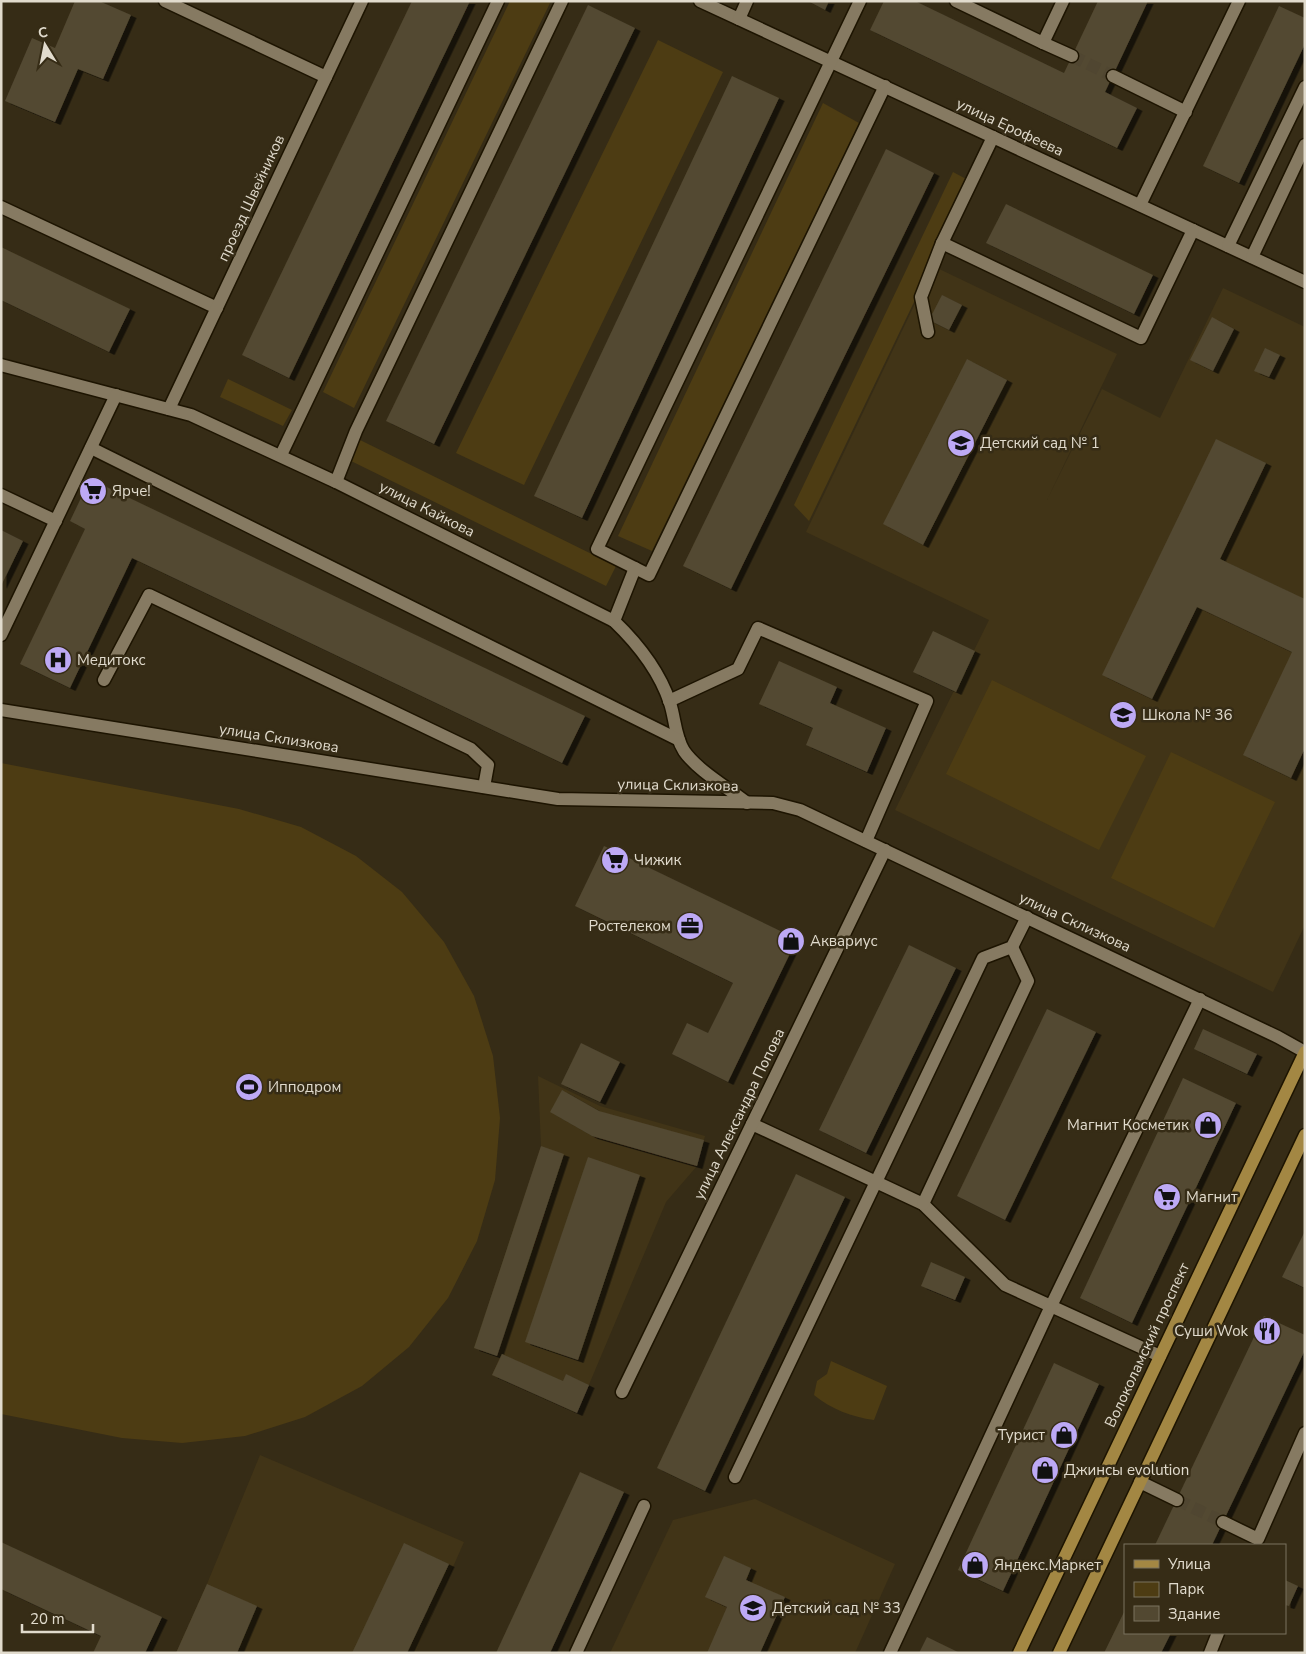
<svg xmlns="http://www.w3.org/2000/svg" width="1306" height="1654" font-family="'Nunito Sans',sans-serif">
  <defs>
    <filter id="shadow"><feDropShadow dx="5.5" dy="3" stdDeviation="0" flood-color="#0009"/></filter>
  </defs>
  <rect width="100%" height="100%" fill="#362c16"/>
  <!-- built -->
  <g fill="#413417">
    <polygon points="933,266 1117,354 1047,500 1102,389 1160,418 1223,288 1305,327 1305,925 1273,992 895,810 989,620 806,532"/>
    <polygon points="538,1076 600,1106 705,1136 697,1166 666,1202 577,1413 492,1375 500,1357 474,1348 541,1146"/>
    <polygon points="260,1455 464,1542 415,1653 176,1653 207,1584"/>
    <polygon points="755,1499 895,1564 855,1653 610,1653 673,1520"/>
  </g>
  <!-- green -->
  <g fill="#4d3c13">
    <polygon points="510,1 551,1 354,408 323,392"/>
    <polygon points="658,40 723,72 524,485 456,453"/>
    <polygon points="823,103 859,123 652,551 618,536"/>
    <polygon points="953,172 968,180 938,252 809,521 794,505"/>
    <polygon points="228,379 292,410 283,426 220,397"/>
    <polygon points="360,440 616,566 606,586 351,461"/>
    <polygon points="992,680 1146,756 1099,850 946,774"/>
    <polygon points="1171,752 1275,802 1214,928 1111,878"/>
    <polygon points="1,763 239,809 301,827 356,856 402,892 444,942 474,996 493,1056 500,1118 495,1180 477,1241 448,1298 409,1347 362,1386 305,1417 245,1436 182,1443 122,1438 1,1414"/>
    <path d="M831,1361l56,25 -13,34c-22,-3 -43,-11 -60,-25l3,-14 10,-7z"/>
  </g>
  <!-- building -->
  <g fill="#524831" filter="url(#shadow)">
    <polygon points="75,1 99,1 131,15 103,79 78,69 55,122 5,101 32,38 55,48"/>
    <polygon points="412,1 470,1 289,378 242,355"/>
    <polygon points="808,1 829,1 825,10"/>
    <polygon points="884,1 915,1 1064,73 1098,1 1148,1 1105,92 1137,108 1117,148 870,30"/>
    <polygon points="588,5 635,28 434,444 386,421"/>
    <polygon points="1279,6 1305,18 1305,44 1239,183 1203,166"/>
    <polygon points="732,76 779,98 582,518 534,496"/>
    <polygon points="886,149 934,173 731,589 683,566"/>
    <polygon points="1006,204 1153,275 1134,314 986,243"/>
    <polygon points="1,247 130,309 109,352 1,300"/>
    <polygon points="942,295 962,305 949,330 929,320"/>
    <polygon points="1212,317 1234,329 1213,371 1190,360"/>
    <polygon points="1265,348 1280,355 1269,377 1254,371"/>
    <polygon points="967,359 1007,380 923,545 883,524"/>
    <polygon points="1216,439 1266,463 1220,559 1305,599 1305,748 1291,778 1243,755 1292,652 1197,607 1152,699 1102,675"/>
    <polygon points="90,479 585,716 562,763 132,558 70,688 20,664 85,529 70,521"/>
    <polygon points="1,530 23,541 1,586"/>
    <polygon points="933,631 975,651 956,692 913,672"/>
    <polygon points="779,661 837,687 830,703 886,728 867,772 806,745 813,728 759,704"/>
    <polygon points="604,846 797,939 728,1082 672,1054 687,1023 708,1033 733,983 575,906"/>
    <polygon points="909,945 956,968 866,1153 819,1130"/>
    <polygon points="1047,1009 1096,1032 1005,1220 957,1196"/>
    <polygon points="1203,1029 1257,1054 1247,1074 1194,1049"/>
    <polygon points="581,1043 620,1062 600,1102 561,1084"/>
    <polygon points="1183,1078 1236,1103 1132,1323 1080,1298"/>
    <polygon points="562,1090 599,1111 704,1140 697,1166 592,1136 550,1112"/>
    <polygon points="541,1146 564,1154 497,1356 474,1348"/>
    <polygon points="588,1157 640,1175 578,1360 525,1342"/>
    <polygon points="796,1174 845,1197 705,1491 657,1468"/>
    <polygon points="1305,1231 1305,1288 1282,1277"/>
    <polygon points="931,1262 965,1277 955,1300 921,1286"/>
    <polygon points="1264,1316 1305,1335 1305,1350 1212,1545 1155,1545"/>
    <polygon points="502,1354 563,1381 566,1374 589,1385 577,1413 492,1375"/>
    <polygon points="1054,1363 1099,1384 1003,1591 958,1570"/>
    <polygon points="580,1472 624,1492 550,1653 496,1653"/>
    <polygon points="1,1542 162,1617 145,1653 93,1653 101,1636 1,1589"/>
    <polygon points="404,1543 449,1564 407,1653 352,1653"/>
    <polygon points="724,1556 751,1568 746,1580 785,1597 760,1653 707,1653 727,1607 705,1597"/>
    <polygon points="1285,1580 1298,1586 1289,1606 1285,1605"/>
    <polygon points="207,1584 257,1606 237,1653 176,1653"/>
    <polygon points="1125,1610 1125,1633 1171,1633 1161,1653 1104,1653"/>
    <polygon points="927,1637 960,1653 919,1653"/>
  </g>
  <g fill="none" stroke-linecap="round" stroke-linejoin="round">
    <!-- minor-tunnel -->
    <g stroke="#504631" stroke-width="12" stroke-dasharray="12 6" stroke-linecap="butt">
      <polyline points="1072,56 1113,76"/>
      <polyline points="1177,1500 1223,1522"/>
    </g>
    <!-- minor casing -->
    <g stroke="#1d1401" stroke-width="15">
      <g id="minor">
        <polyline points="165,1 326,77"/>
        <polyline points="700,1 1305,282"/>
        <polyline points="860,1 597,549 649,575 885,86"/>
        <polyline points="956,1 1043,43 1063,1"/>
        <polyline points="739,19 747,1"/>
        <polyline points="1043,43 1072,56"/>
        <polyline points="1113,76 1186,112"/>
        <polyline points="1140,205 1239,1"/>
        <polyline points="1,207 217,308"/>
        <polyline points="942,243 1141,338 1193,230"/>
        <polyline points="1228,246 1305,87"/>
        <polyline points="1252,257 1305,145"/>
        <polyline points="928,332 921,297 942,243 993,137"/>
        <path d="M1,365l190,50 145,67 278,139c24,23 45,49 56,82 5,15 5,34 14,48 13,19 44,37 63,52"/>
        <polyline points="169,409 362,1"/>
        <polyline points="91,448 679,740"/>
        <polyline points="281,455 498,1"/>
        <polyline points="336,482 356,431 562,1"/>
        <polyline points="1,495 56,521"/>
        <polyline points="614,621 635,568"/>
        <polyline points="1,635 116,395"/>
        <polyline points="104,680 149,595 471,749 488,765 484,787"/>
        <polyline points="669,701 738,669 758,628 927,701 866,841"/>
        <polyline points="1,710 558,799 773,803 800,810 1278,1037 1305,1052"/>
        <polyline points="752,1124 923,1204 1005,1285 1160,1356"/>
        <polyline points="923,1204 1028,981 1012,947"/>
        <polyline points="622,1392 885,850"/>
        <polyline points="735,1477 983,958 1012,947 1027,917"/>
        <polyline points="1140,1482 1177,1500"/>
        <polyline points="1223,1522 1258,1539 1305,1433"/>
        <polyline points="576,1653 644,1506"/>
        <polyline points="890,1653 1051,1306 1200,999"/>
        <polyline points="1210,1653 1218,1633"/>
      </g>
    </g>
    <!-- major casing -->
    <g stroke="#1d1401" stroke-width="15">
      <g id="major">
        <polyline points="1019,1653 1305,1052"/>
        <polyline points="1059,1653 1305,1135"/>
      </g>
    </g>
    <!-- minor -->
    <use href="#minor" stroke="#867a62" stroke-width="12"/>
    <!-- major -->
    <use href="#major" stroke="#a38743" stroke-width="12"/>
  </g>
  <!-- icons -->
  <defs>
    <g id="school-disc" transform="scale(1.4375)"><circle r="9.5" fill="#bda9f5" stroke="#362c16"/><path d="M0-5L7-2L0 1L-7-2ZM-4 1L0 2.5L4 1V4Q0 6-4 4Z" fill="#111"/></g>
    <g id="supermarket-disc" transform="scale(1.4375)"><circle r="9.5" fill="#bda9f5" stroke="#362c16"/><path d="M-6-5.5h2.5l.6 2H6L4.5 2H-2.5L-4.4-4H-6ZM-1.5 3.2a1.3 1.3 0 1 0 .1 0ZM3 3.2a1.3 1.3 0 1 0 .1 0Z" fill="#111"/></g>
    <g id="hospital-disc" transform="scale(1.4375)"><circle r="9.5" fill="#bda9f5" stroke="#362c16"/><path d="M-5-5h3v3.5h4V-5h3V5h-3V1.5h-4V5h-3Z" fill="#111"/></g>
    <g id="office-disc" transform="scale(1.4375)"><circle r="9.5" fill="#bda9f5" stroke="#362c16"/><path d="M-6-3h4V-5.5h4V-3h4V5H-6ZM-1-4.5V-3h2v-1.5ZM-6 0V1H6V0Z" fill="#111"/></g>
    <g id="shop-disc" transform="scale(1.4375)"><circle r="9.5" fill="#bda9f5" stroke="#362c16"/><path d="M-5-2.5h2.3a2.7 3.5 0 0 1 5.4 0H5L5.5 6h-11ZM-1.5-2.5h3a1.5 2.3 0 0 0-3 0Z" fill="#111"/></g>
    <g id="stadium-disc" transform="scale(1.4375)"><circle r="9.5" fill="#bda9f5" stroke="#362c16"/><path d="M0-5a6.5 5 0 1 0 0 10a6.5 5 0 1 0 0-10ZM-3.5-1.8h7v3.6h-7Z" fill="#111"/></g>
    <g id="restaurant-disc" transform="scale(1.4375)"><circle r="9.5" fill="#bda9f5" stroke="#362c16"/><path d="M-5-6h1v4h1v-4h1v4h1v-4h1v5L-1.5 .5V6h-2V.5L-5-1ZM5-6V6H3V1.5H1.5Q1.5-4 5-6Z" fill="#111"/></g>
  </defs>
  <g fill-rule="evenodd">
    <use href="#school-disc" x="961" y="443"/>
    <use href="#supermarket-disc" x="93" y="491"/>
    <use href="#hospital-disc" x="58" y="660"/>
    <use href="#school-disc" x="1123" y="715"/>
    <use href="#supermarket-disc" x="615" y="860"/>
    <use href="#office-disc" x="690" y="926"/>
    <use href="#shop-disc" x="791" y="941"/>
    <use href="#stadium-disc" x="249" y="1087"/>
    <use href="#shop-disc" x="1208" y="1125"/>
    <use href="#supermarket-disc" x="1167" y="1197"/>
    <use href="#restaurant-disc" x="1267" y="1331"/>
    <use href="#shop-disc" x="1064" y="1435"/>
    <use href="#shop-disc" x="1045" y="1470"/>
    <use href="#shop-disc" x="975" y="1565"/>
    <use href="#school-disc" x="753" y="1608"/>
  </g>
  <g text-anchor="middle" stroke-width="5" stroke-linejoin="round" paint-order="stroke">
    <!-- street labels -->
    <g font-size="15" fill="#e1dbcd" stroke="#362c16">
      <text transform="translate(1010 127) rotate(25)" y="5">улица Ерофеева</text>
      <text transform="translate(251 198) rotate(-65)" y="5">проезд Швейников</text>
      <text transform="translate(427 509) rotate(27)" y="5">улица Кайкова</text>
      <text transform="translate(279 738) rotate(9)" y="5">улица Склизкова</text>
      <text transform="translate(678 785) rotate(1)" y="5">улица Склизкова</text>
      <text transform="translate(1075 922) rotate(25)" y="5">улица Склизкова</text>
      <text transform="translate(739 1114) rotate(-64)" y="5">улица Александра Попова</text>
      <text transform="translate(1147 1345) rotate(-65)" y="5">Волоколамский проспект</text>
    </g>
    <!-- poi labels -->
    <g font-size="15" fill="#e1dbcd" stroke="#362c16" text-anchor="start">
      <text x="980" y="448">Детский сад № 1</text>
      <text x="112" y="496">Ярче!</text>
      <text x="77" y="665">Медитокс</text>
      <text x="1142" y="720">Школа № 36</text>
      <text x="634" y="865">Чижик</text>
      <text x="671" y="931" text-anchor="end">Ростелеком</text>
      <text x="810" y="946">Аквариус</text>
      <text x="268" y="1092">Ипподром</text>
      <text x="1189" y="1130" text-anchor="end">Магнит Косметик</text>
      <text x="1186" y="1202">Магнит</text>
      <text x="1248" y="1336" text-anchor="end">Суши Wok</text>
      <text x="1045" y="1440" text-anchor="end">Турист</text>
      <text x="1064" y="1475">Джинсы evolution</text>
      <text x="994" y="1570">Яндекс.Маркет</text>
      <text x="772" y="1613">Детский сад № 33</text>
    </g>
  </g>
  <!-- border -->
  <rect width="1306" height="1654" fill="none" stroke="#e1dbcd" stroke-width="5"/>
  <!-- legend -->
  <rect x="1124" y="1544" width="162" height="90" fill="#362c16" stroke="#7a725f"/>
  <rect x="1134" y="1560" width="25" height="8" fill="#a38743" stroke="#7a725f"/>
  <text x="1168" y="1569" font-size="15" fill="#e1dbcd">Улица</text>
  <rect x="1134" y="1582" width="25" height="15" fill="#4d3c13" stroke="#7a725f"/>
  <text x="1168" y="1594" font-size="15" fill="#e1dbcd">Парк</text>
  <rect x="1134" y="1606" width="25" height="15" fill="#524831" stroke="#7a725f"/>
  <text x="1168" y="1619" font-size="15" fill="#e1dbcd">Здание</text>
  <!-- north arrow -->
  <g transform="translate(45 45) rotate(350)" stroke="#362c16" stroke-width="4" paint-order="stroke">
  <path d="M0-4L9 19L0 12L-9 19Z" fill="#e1dbcd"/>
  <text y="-8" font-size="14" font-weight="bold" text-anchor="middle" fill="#e1dbcd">С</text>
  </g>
  <!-- scale -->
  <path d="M22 1624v8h71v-8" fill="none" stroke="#e1dbcd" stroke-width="2.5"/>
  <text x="30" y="1624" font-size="15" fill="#e1dbcd" stroke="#362c16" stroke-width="4" paint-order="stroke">20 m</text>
</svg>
